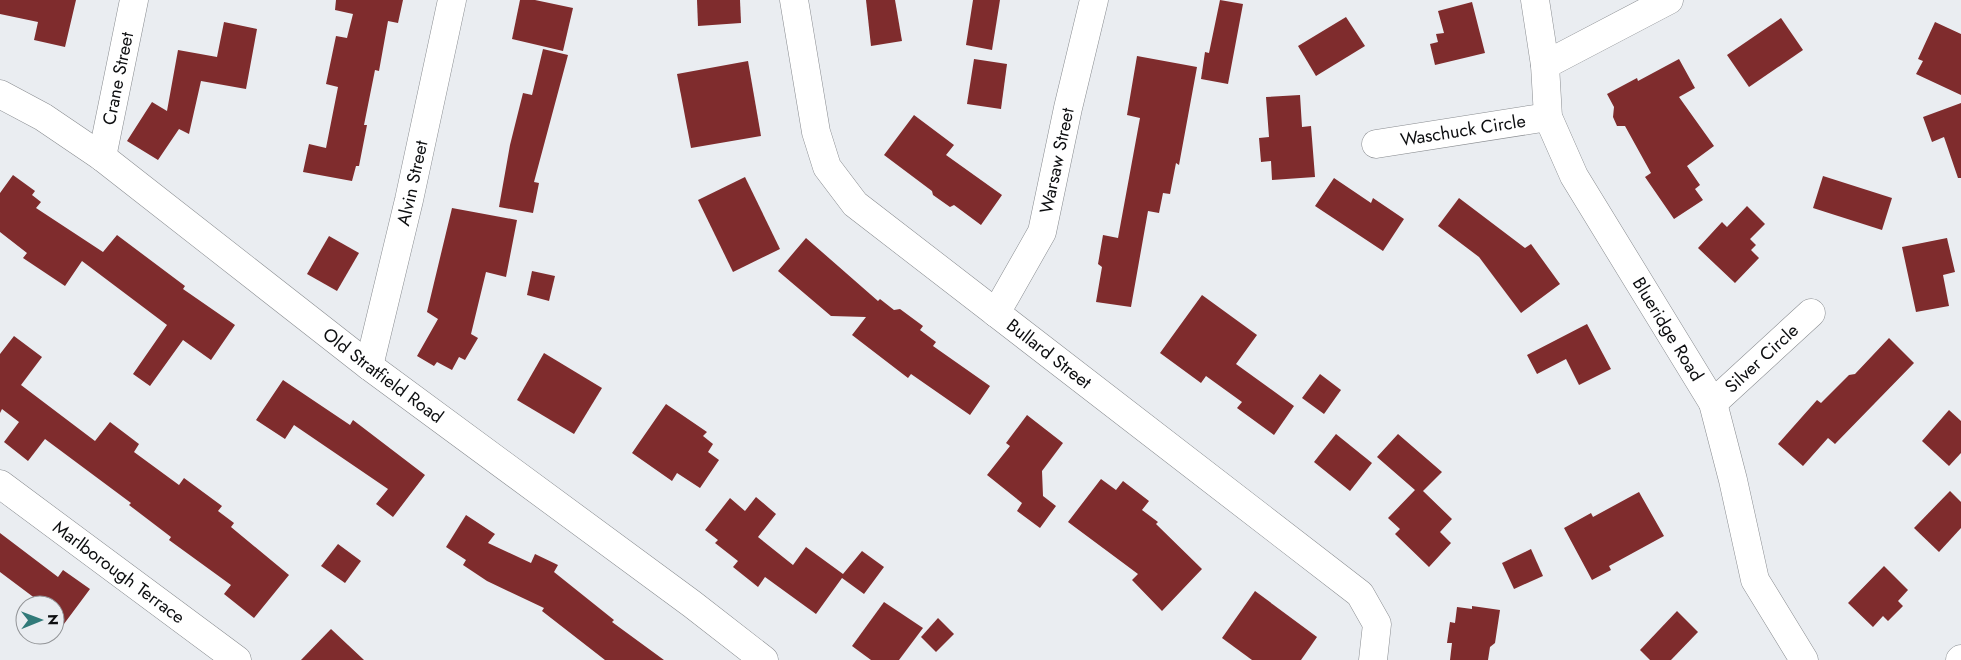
<svg xmlns="http://www.w3.org/2000/svg" width="1961" height="660" font-family="Jost,sans-serif">
  <rect width="100%" height="100%" fill="#eaedf1"/>
  <!-- building -->
  <g fill="#7f2c2d">
    <polygon points="0,0 76,0 65,47 34,40 38,22 0,14"/>
    <polygon points="336,0 403,0 398,23 388,21 379,71 375,70 364,125 367,125 359,166 356,166 352,181 303,172 309,144 326,148 338,87 326,84 336,36 347,38 353,14 335,10"/>
    <polygon points="520,0 535,0 573,8 563,51 512,39"/>
    <polygon points="697,0 740,0 741,23 698,26"/>
    <polygon points="866,0 895,0 902,41 871,46"/>
    <polygon points="973,0 1000,0 992,50 966,45"/>
    <polygon points="1220,0 1243,4 1228,84 1201,79 1205,52 1209,53"/>
    <polygon points="1472,2 1485,53 1435,65 1430,44 1438,42 1436,34 1444,33 1438,11"/>
    <polygon points="1346,17 1365,46 1316,76 1298,46"/>
    <polygon points="1781,18 1803,50 1749,87 1727,55"/>
    <polygon points="224,22 257,29 246,89 201,81 189,134 179,129 158,160 127,141 152,102 167,111 178,50 217,57"/>
    <polygon points="1935,22 1961,34 1961,95 1916,74 1923,61 1918,59"/>
    <polygon points="543,49 568,55 534,182 539,183 533,213 499,207 510,145 523,93 532,95"/>
    <polygon points="1137,56 1197,67 1179,165 1176,163 1170,194 1163,193 1159,213 1148,211 1131,307 1096,302 1102,267 1098,264 1103,235 1118,238 1140,118 1127,115"/>
    <polygon points="974,59 1007,64 1001,109 967,104"/>
    <polygon points="1679,59 1695,88 1679,97 1714,146 1687,166 1700,185 1695,189 1703,200 1674,219 1645,177 1651,173 1625,126 1617,126 1613,117 1614,107 1607,94 1637,78 1638,81"/>
    <polygon points="748,61 761,136 691,148 677,74"/>
    <polygon points="1300,95 1302,127 1311,126 1315,177 1272,180 1271,161 1261,162 1259,138 1269,137 1266,97"/>
    <polygon points="1961,103 1961,178 1958,178 1944,137 1932,142 1923,117"/>
    <polygon points="914,115 954,145 946,155 1002,195 981,225 954,205 950,207 933,195 932,191 884,155"/>
    <polygon points="13,175 35,191 32,195 41,202 36,208 103,252 117,235 185,286 183,289 235,325 211,360 183,340 150,386 133,374 167,325 82,261 65,286 23,258 27,253 0,232 0,193"/>
    <polygon points="1823,176 1892,198 1882,230 1813,208"/>
    <polygon points="745,177 780,249 733,272 698,200"/>
    <polygon points="1334,178 1371,203 1373,198 1404,219 1383,251 1315,206"/>
    <polygon points="1459,198 1525,248 1531,244 1560,284 1521,313 1479,257 1438,226"/>
    <polygon points="1747,206 1765,224 1750,239 1756,245 1751,250 1759,258 1735,283 1698,248 1722,222 1727,227"/>
    <polygon points="452,208 517,220 506,277 486,272 471,334 478,338 465,360 459,357 452,370 437,362 434,366 417,356 438,319 427,312"/>
    <polygon points="329,236 359,253 337,291 307,274"/>
    <polygon points="806,238 878,301 880,299 894,310 900,309 923,326 920,330 936,342 933,346 990,386 970,415 911,374 908,378 852,335 866,317 831,316 778,271"/>
    <polygon points="1947,238 1955,272 1943,275 1949,306 1916,312 1902,247"/>
    <polygon points="532,271 555,276 549,301 527,295"/>
    <polygon points="1202,295 1257,335 1236,364 1294,406 1274,435 1237,408 1242,402 1206,376 1201,383 1160,353"/>
    <polygon points="1587,324 1611,369 1579,385 1566,359 1537,374 1527,355"/>
    <polygon points="14,336 42,357 21,385 95,441 110,422 139,444 134,452 179,485 184,478 222,506 218,511 234,523 231,527 289,575 254,618 224,594 231,585 169,540 171,537 129,505 131,503 45,439 28,461 4,442 19,422 2,409 0,413 0,354"/>
    <polygon points="1889,338 1914,363 1835,444 1828,438 1803,466 1778,444 1817,400 1821,403 1849,375 1855,374"/>
    <polygon points="544,353 602,388 574,434 517,400"/>
    <polygon points="1320,374 1341,390 1324,414 1302,398"/>
    <polygon points="283,380 350,425 353,420 425,475 393,517 376,504 388,489 294,425 285,439 256,420"/>
    <polygon points="666,404 707,432 703,436 713,444 708,452 719,460 700,488 677,473 672,481 632,453"/>
    <polygon points="1949,410 1961,421 1961,453 1949,466 1922,441"/>
    <polygon points="1027,415 1063,443 1042,471 1043,496 1056,506 1040,528 1017,511 1022,503 987,475 1010,446 1006,443"/>
    <polygon points="1336,434 1372,463 1350,491 1314,462"/>
    <polygon points="1398,434 1442,472 1423,491 1452,519 1440,532 1451,543 1429,567 1395,534 1400,529 1388,518 1415,490 1377,457"/>
    <polygon points="1101,479 1116,490 1123,481 1149,501 1142,510 1158,522 1156,524 1202,569 1162,611 1132,580 1138,574 1068,522"/>
    <polygon points="1950,491 1961,502 1961,528 1939,552 1914,528"/>
    <polygon points="1639,492 1664,536 1609,566 1611,570 1592,580 1564,528 1591,513 1593,517"/>
    <polygon points="756,497 776,514 758,537 793,565 806,547 843,574 862,551 884,567 864,594 842,578 816,614 765,577 758,587 733,567 738,561 715,543 718,540 705,530 730,498 745,511"/>
    <polygon points="466,515 495,534 488,543 531,563 535,554 558,565 554,572 614,620 612,622 664,660 605,660 542,611 544,608 487,581 463,565 466,560 446,547"/>
    <polygon points="0,533 58,577 63,570 90,589 55,636 54,635 55,605 37,605 40,602 0,572"/>
    <polygon points="338,544 361,561 345,583 321,566"/>
    <polygon points="1531,549 1543,576 1514,589 1502,563"/>
    <polygon points="1884,566 1908,590 1898,601 1903,606 1888,621 1883,616 1873,627 1848,603"/>
    <polygon points="1255,591 1317,637 1301,660 1252,660 1222,638"/>
    <polygon points="884,602 923,628 899,660 871,660 852,646"/>
    <polygon points="1472,606 1500,610 1495,643 1490,647 1488,660 1450,660 1452,643 1447,643 1450,622 1455,623 1457,607 1472,609"/>
    <polygon points="1677,611 1698,632 1671,660 1650,660 1640,650"/>
    <polygon points="938,618 954,634 936,652 921,637"/>
    <polygon points="331,629 364,660 301,660"/>
  </g>
  <g fill="none" stroke-linecap="round" stroke-linejoin="round">
    <!-- minor casing -->
    <g stroke="#898c90" stroke-width="29">
      <g id="minor">
        <path id="s1" d="M794,0l22,132 11,35 28,37 505,390 17,30 -4,36"/>
        <path id="s2" d="M1535,0l10,65 3,52 26,59 139,227 20,77 22,100 49,80"/>
        <polyline points="1545,65 1669,0"/>
        <path id="s3" d="M0,94l43,23 59,40 267,209 323,238 72,56"/>
        <path id="s4" d="M1376,144l172,-27"/>
        <path id="s5" d="M102,157l32,-157"/>
        <path id="s6" d="M996,313l46,-81 26,-124 26,-108"/>
        <path id="s7" d="M369,366l40,-166 43,-200"/>
        <path id="s8" d="M1713,403l98,-90"/>
        <path id="s9" d="M0,484l237,176"/>
        <polyline points="1960,660 1961,659"/>
      </g>
    </g>
    <!-- minor -->
    <use href="#minor" stroke="#fff" stroke-width="28"/>
  </g>
  <g text-anchor="middle" stroke-width="5" stroke-linejoin="round" paint-order="stroke">
    <!-- street labels -->
    <g font-size="18" fill="#0d0e10" stroke="#eaedf1">
      <text dy="6" stroke="none"><textPath href="#s5" startOffset="80">Crane Street</textPath></text>
      <text dy="6" stroke="none"><textPath href="#s4" startOffset="88">Waschuck Circle</textPath></text>
      <text dy="6" stroke="none"><textPath href="#s6" startOffset="166">Warsaw Street</textPath></text>
      <text dy="6" stroke="none"><textPath href="#s7" startOffset="188">Alvin Street</textPath></text>
      <text dy="6" stroke="none"><textPath href="#s2" startOffset="362">Blueridge Road</textPath></text>
      <text dy="6" stroke="none"><textPath href="#s1" startOffset="462">Bullard Street</textPath></text>
      <text dy="6" stroke="none"><textPath href="#s8" startOffset="66">Silver Circle</textPath></text>
      <text dy="6" stroke="none"><textPath href="#s3" startOffset="476">Old Stratfield Road</textPath></text>
      <text dy="6" stroke="none"><textPath href="#s9" startOffset="148">Marlborough Terrace</textPath></text>
    </g>
  </g>
  <!-- north arrow -->
  <g transform="translate(40 620) rotate(89)"><circle r="24" fill="#eaedf1" stroke="#929497"/>
  <path d="M0-4L9 19L0 12L-9 19Z" fill="#317a79"/>
  <text y="-8" font-size="14" font-weight="bold" text-anchor="middle" fill="#0d0e10">N</text>
  </g>
</svg>
